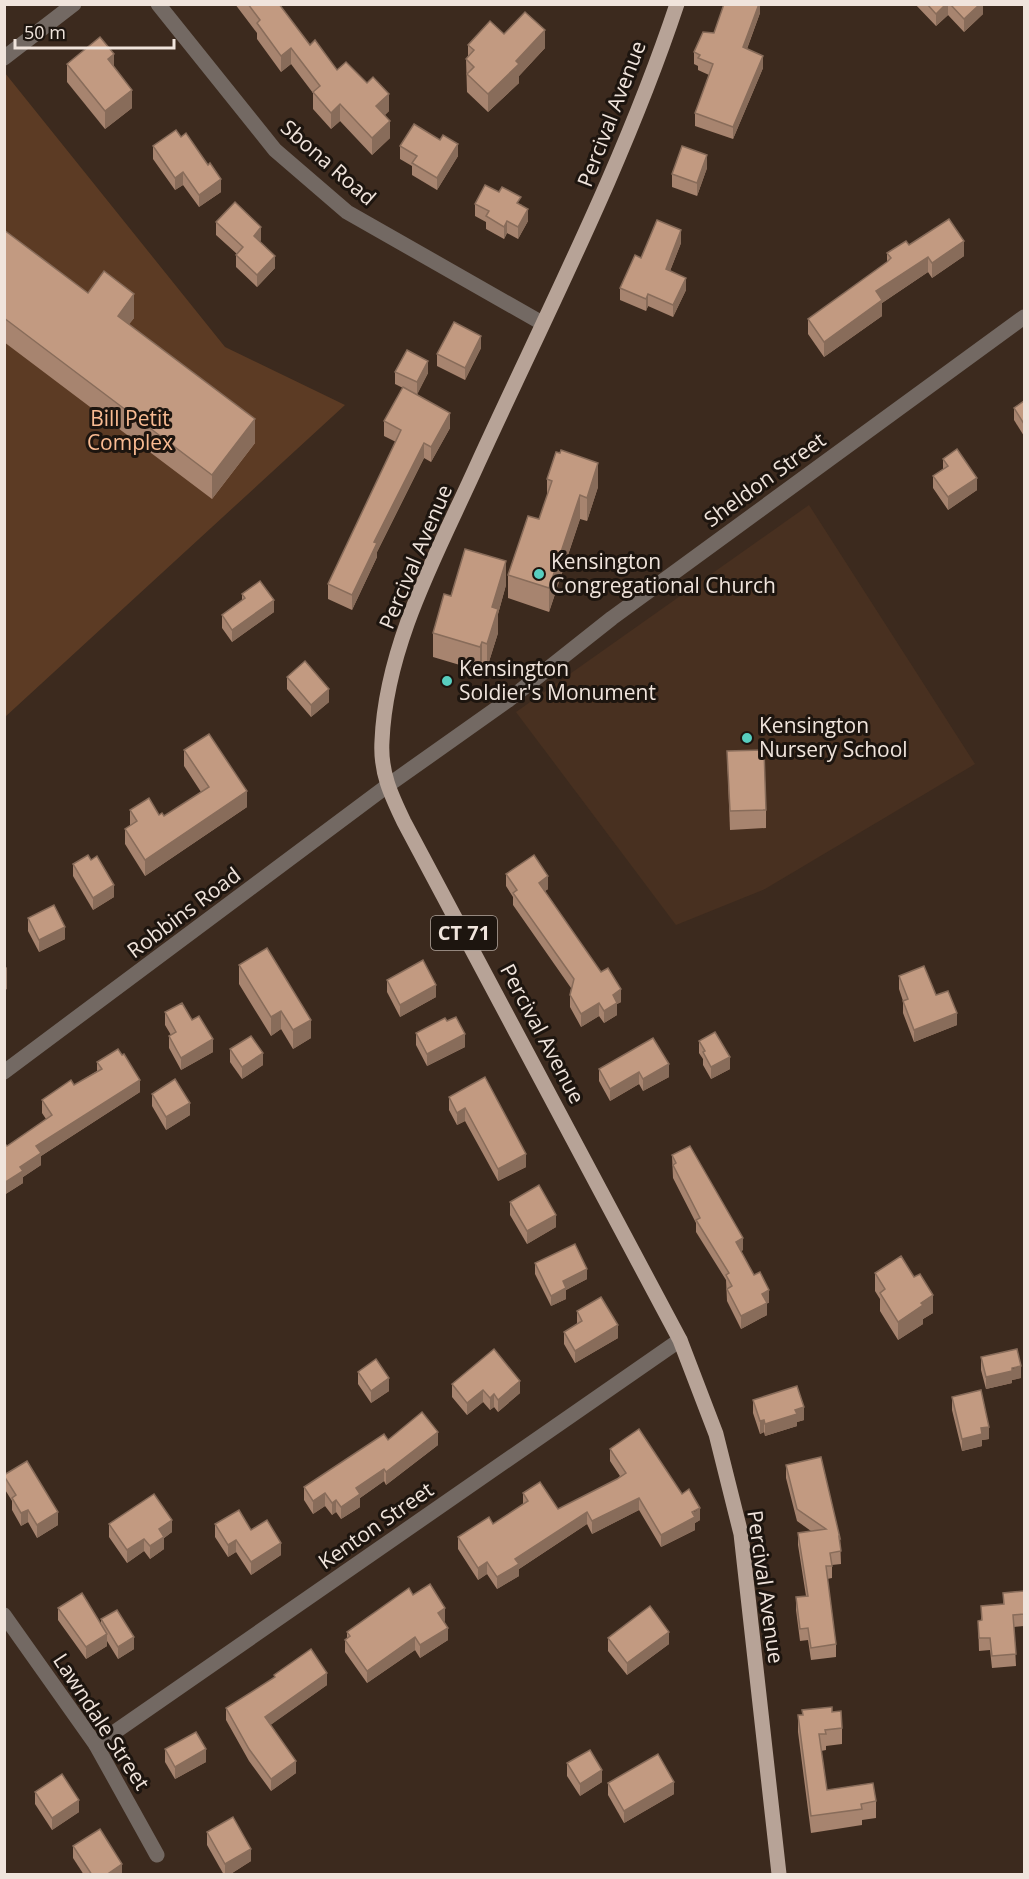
<svg xmlns="http://www.w3.org/2000/svg" width="1029" height="1879" font-family="'Open Sans',sans-serif">
  <rect width="100%" height="100%" fill="#3c2a1e"/>
  <!-- built -->
  <polygon fill="#483020" points="809,505 975,764 765,889 676,925 516,712"/>
  <!-- green -->
  <polygon fill="#5c3b24" points="5,73 225,347 345,405 5,717"/>
  <g fill="none" stroke-linecap="round" stroke-linejoin="round">
    <!-- minor -->
    <g stroke="#736963" stroke-width="15">
      <polyline points="158,4 275,150 347,212 542,323"/>
      <polyline points="4,58 74,4"/>
      <polyline points="4,1072 387,786 507,701 612,618 1024,317"/>
      <polyline points="4,1615 96,1745 157,1855"/>
      <polyline points="96,1745 680,1340"/>
    </g>
    <!-- major -->
    <path stroke="#b7a397" stroke-width="15" d="M677,4c-53,159 -130,308 -199,459 -39,87 -92,180 -96,278 -2,31 9,54 22,81l276,518 36,94 25,100 38,340"/>
  </g>
  <!-- wall -->
  <g fill="#a7846f">
    <polygon points="235,4 279,4 310,45 337,70 389,111 385,115 390,138 372,155 340,121 331,129 313,109 313,93 291,64 281,72 257,39 257,33"/>
    <polygon points="760,4 760,13 747,49 763,68 733,139 695,126 695,113 709,75 698,70 698,66 694,64 694,52"/>
    <polygon points="915,4 983,4 983,14 964,32 948,15 936,26"/>
    <polygon points="504,34 545,48 519,76 519,83 488,112 467,92 466,59 468,56 468,45"/>
    <polygon points="67,64 114,67 132,108 105,129 67,82"/>
    <polygon points="153,146 221,192 199,207 183,185 175,190 153,159"/>
    <polygon points="400,146 458,156 437,190 412,175 412,166 400,159"/>
    <polygon points="707,168 697,196 672,187 672,174"/>
    <polygon points="475,204 521,204 528,221 518,239 507,233 504,239 486,229 486,222 475,216"/>
    <polygon points="216,222 261,240 260,241 275,268 257,287 236,267 236,255 237,254 216,235"/>
    <polygon points="4,230 88,293 134,318 129,324 255,443 212,499 4,342"/>
    <polygon points="681,243 670,271 686,290 673,317 648,306 646,311 620,300 620,288 641,258"/>
    <polygon points="909,245 964,256 932,278 928,272 882,303 882,316 824,357 808,334 808,319 887,262 887,253"/>
    <polygon points="481,348 465,380 437,366 437,354"/>
    <polygon points="395,372 428,373 417,394 450,428 431,462 424,458 377,552 377,557 352,610 328,599 328,584 396,442 384,436 384,421 403,388 395,384"/>
    <polygon points="1024,401 1024,436 1014,420 1014,408"/>
    <polygon points="943,459 977,490 948,510 933,488 933,476 943,469"/>
    <polygon points="547,479 598,487 587,521 580,519 549,612 508,598 508,575 539,519 547,497"/>
    <polygon points="506,585 498,614 498,633 487,668 482,666 480,671 433,657 433,633 451,596"/>
    <polygon points="242,594 274,612 232,642 222,628 222,615 242,600"/>
    <polygon points="287,677 329,702 311,717 287,689"/>
    <polygon points="184,750 247,807 145,876 125,844 125,829 130,826 130,810 164,816 201,792 184,766"/>
    <polygon points="727,751 766,810 766,828 730,830"/>
    <polygon points="91,860 114,897 93,910 73,876 73,864"/>
    <polygon points="506,874 548,889 545,891 621,1002 617,1004 617,1015 604,1023 599,1016 581,1027 570,1007 570,995 571,988 513,905 513,897 506,886"/>
    <polygon points="28,918 65,939 39,952 28,931"/>
    <polygon points="239,965 311,1038 293,1049 281,1029 271,1036 239,984"/>
    <polygon points="899,976 957,1025 914,1042 903,1013 903,1001 899,989"/>
    <polygon points="387,980 436,997 400,1017 387,992"/>
    <polygon points="165,1012 213,1052 181,1070 169,1048 169,1036 171,1035 165,1025"/>
    <polygon points="447,1021 465,1047 427,1066 416,1045 416,1033"/>
    <polygon points="653,1038 669,1077 643,1091 639,1084 610,1101 599,1081 599,1069"/>
    <polygon points="699,1041 730,1069 711,1079 703,1065 703,1059 699,1053"/>
    <polygon points="230,1049 263,1065 242,1079 230,1062"/>
    <polygon points="97,1062 140,1092 41,1156 41,1165 23,1177 23,1183 4,1195 4,1143 7,1146 46,1119 42,1113 42,1100 74,1085 97,1071"/>
    <polygon points="485,1077 526,1167 498,1181 465,1121 457,1125 449,1110 449,1097"/>
    <polygon points="152,1094 190,1115 166,1130 152,1106"/>
    <polygon points="672,1155 743,1250 741,1251 769,1303 767,1303 767,1315 741,1329 727,1301 726,1280 696,1232 696,1223 673,1178"/>
    <polygon points="510,1202 556,1227 527,1244 510,1215"/>
    <polygon points="535,1263 587,1279 566,1290 566,1299 551,1306 535,1274"/>
    <polygon points="875,1273 933,1313 923,1319 923,1324 898,1340 880,1311 880,1299 875,1291"/>
    <polygon points="577,1311 618,1338 575,1363 564,1344 564,1332 577,1324"/>
    <polygon points="981,1357 1021,1378 1012,1380 1012,1383 986,1389 981,1370"/>
    <polygon points="358,1372 389,1391 371,1403 358,1384"/>
    <polygon points="452,1384 520,1393 498,1412 494,1407 490,1410 483,1402 467,1415 452,1397"/>
    <polygon points="952,1397 989,1439 982,1440 982,1446 962,1451 952,1410"/>
    <polygon points="753,1400 804,1420 797,1422 797,1426 765,1436 764,1432 760,1434 753,1413"/>
    <polygon points="388,1440 438,1445 386,1485 384,1481 360,1498 360,1507 341,1519 336,1512 332,1515 325,1506 313,1514 304,1500 304,1487"/>
    <polygon points="610,1449 682,1494 700,1520 695,1523 695,1530 661,1547 639,1510 592,1534 587,1524 519,1569 519,1576 497,1589 487,1574 478,1580 458,1549 458,1537 493,1524 523,1504 523,1493 558,1509 617,1479 620,1476 610,1461"/>
    <polygon points="786,1465 840,1538 841,1564 832,1565 832,1578 827,1579 836,1644 836,1657 811,1660 808,1640 800,1641 796,1610 796,1597 806,1596 798,1545 798,1533 811,1531 797,1521 786,1478"/>
    <polygon points="4,1475 58,1525 37,1538 28,1522 21,1526 12,1510 12,1501 4,1488"/>
    <polygon points="109,1524 172,1532 164,1538 164,1549 150,1559 144,1551 127,1563 109,1537"/>
    <polygon points="215,1524 281,1555 251,1575 236,1552 228,1557 215,1537"/>
    <polygon points="1024,1591 1024,1626 1014,1627 1016,1666 992,1668 990,1650 979,1651 978,1621 981,1620 981,1606 1003,1604 1003,1593"/>
    <polygon points="413,1595 445,1621 444,1622 448,1640 420,1658 415,1650 367,1683 345,1652 345,1640 347,1638 347,1632"/>
    <polygon points="58,1608 101,1625 101,1619 134,1649 118,1659 107,1641 107,1646 86,1659 58,1620"/>
    <polygon points="608,1638 669,1644 627,1675 608,1651"/>
    <polygon points="274,1675 327,1685 270,1725 296,1773 271,1791 249,1761 226,1720 226,1708 274,1678"/>
    <polygon points="832,1712 842,1728 842,1744 826,1746 826,1750 821,1751 827,1790 876,1801 876,1818 862,1820 862,1825 811,1833 798,1732 798,1715"/>
    <polygon points="165,1749 206,1762 175,1779 165,1762"/>
    <polygon points="567,1763 602,1782 580,1796 567,1776"/>
    <polygon points="608,1783 674,1794 624,1823 608,1795"/>
    <polygon points="35,1792 79,1812 52,1830 35,1804"/>
    <polygon points="207,1832 251,1861 229,1875 224,1875 207,1845"/>
    <polygon points="73,1846 122,1875 84,1875 73,1858"/>
  </g>
  <!-- shaded-wall -->
  <g fill="#886c5a">
    <polygon points="759,4 760,4 760,13 743,59 743,47"/>
    <polygon points="946,4 948,4 948,15 936,26 936,14"/>
    <polygon points="980,4 983,4 983,14 964,32 964,19"/>
    <polygon points="545,30 545,48 519,76 519,83 488,112 488,94 516,61"/>
    <polygon points="291,48 291,64 281,72 281,56"/>
    <polygon points="114,54 114,72 108,59"/>
    <polygon points="763,56 763,68 733,139 733,127"/>
    <polygon points="132,90 132,108 105,129 105,111"/>
    <polygon points="389,94 389,111 376,122 376,106"/>
    <polygon points="340,104 340,121 331,129 331,113"/>
    <polygon points="390,121 390,138 372,155 372,138"/>
    <polygon points="458,144 458,156 437,190 437,178"/>
    <polygon points="707,155 707,168 697,196 697,183"/>
    <polygon points="183,172 183,185 175,190 175,178"/>
    <polygon points="221,179 221,192 199,207 199,195"/>
    <polygon points="528,209 528,221 518,239 518,227"/>
    <polygon points="507,221 507,233 504,239 504,227"/>
    <polygon points="261,227 261,240 254,248 254,236"/>
    <polygon points="681,230 681,243 666,281 666,269"/>
    <polygon points="964,241 964,256 932,278 932,263"/>
    <polygon points="275,256 275,268 257,287 257,275"/>
    <polygon points="928,257 928,272 882,303 882,316 824,357 824,342 876,291"/>
    <polygon points="686,278 686,290 673,317 673,305"/>
    <polygon points="134,294 134,318 118,339 118,316"/>
    <polygon points="648,294 648,306 646,311 646,299"/>
    <polygon points="481,336 481,348 465,380 465,368"/>
    <polygon points="428,361 428,373 417,395 417,382"/>
    <polygon points="450,413 450,428 431,462 431,447"/>
    <polygon points="255,419 255,443 212,499 212,475"/>
    <polygon points="424,443 424,458 377,552 377,557 352,610 352,595 374,542"/>
    <polygon points="598,463 598,487 587,521 587,498"/>
    <polygon points="977,478 977,490 948,510 948,497"/>
    <polygon points="580,495 580,519 549,612 549,588"/>
    <polygon points="506,561 506,585 498,614 498,633 487,668 487,644 492,607"/>
    <polygon points="274,600 274,612 232,642 232,630"/>
    <polygon points="482,642 482,666 480,671 480,647"/>
    <polygon points="329,689 329,702 311,717 311,705"/>
    <polygon points="247,791 247,807 145,876 145,860"/>
    <polygon points="548,876 548,889 539,895 539,883"/>
    <polygon points="114,885 114,897 93,910 93,898"/>
    <polygon points="65,927 65,939 39,952 39,940"/>
    <polygon points="7,967 7,989 4,991 4,969"/>
    <polygon points="436,985 436,997 400,1017 400,1005"/>
    <polygon points="621,989 621,1002 617,1004 617,1015 604,1023 604,1011 613,995"/>
    <polygon points="599,1003 599,1016 581,1027 581,1014"/>
    <polygon points="281,1011 281,1029 271,1036 271,1017"/>
    <polygon points="957,1013 957,1025 914,1042 914,1030"/>
    <polygon points="311,1020 311,1038 293,1049 293,1030"/>
    <polygon points="465,1034 465,1047 427,1066 427,1054"/>
    <polygon points="213,1039 213,1052 181,1070 181,1058"/>
    <polygon points="263,1053 263,1065 242,1079 242,1067"/>
    <polygon points="730,1057 730,1069 711,1079 711,1067"/>
    <polygon points="669,1064 669,1077 643,1091 643,1079"/>
    <polygon points="639,1072 639,1084 610,1101 610,1089"/>
    <polygon points="140,1080 140,1092 41,1156 41,1165 23,1177 23,1183 4,1195 4,1183 20,1167 36,1146"/>
    <polygon points="190,1103 190,1115 166,1130 166,1117"/>
    <polygon points="465,1108 465,1121 457,1125 457,1113"/>
    <polygon points="526,1154 526,1167 498,1181 498,1169"/>
    <polygon points="556,1215 556,1227 527,1244 527,1231"/>
    <polygon points="743,1238 743,1250 736,1254 736,1242"/>
    <polygon points="587,1269 587,1279 566,1290 566,1299 551,1306 551,1296 563,1281"/>
    <polygon points="769,1290 769,1303 767,1303 767,1315 741,1329 741,1316 762,1294"/>
    <polygon points="933,1295 933,1313 923,1319 923,1324 898,1340 898,1322 921,1303"/>
    <polygon points="618,1325 618,1338 575,1363 575,1351"/>
    <polygon points="1021,1366 1021,1378 1012,1380 1012,1383 986,1389 986,1377"/>
    <polygon points="389,1378 389,1391 371,1403 371,1391"/>
    <polygon points="520,1381 520,1393 498,1412 498,1400"/>
    <polygon points="483,1390 483,1402 467,1415 467,1403"/>
    <polygon points="494,1394 494,1407 490,1410 490,1398"/>
    <polygon points="804,1407 804,1420 797,1422 797,1426 765,1436 765,1424 795,1410"/>
    <polygon points="764,1420 764,1432 760,1434 760,1421"/>
    <polygon points="989,1427 989,1439 982,1440 982,1446 962,1451 962,1439 981,1428"/>
    <polygon points="438,1432 438,1445 386,1485 386,1472"/>
    <polygon points="384,1469 384,1481 360,1498 360,1507 341,1519 341,1507 356,1488"/>
    <polygon points="325,1493 325,1506 313,1514 313,1501"/>
    <polygon points="639,1498 639,1510 592,1534 592,1521"/>
    <polygon points="336,1500 336,1512 332,1515 332,1503"/>
    <polygon points="700,1508 700,1520 695,1523 695,1530 661,1547 661,1535"/>
    <polygon points="28,1510 28,1522 21,1526 21,1513"/>
    <polygon points="58,1512 58,1525 37,1538 37,1525"/>
    <polygon points="587,1512 587,1524 519,1569 519,1576 497,1589 497,1577 515,1559"/>
    <polygon points="172,1520 172,1532 164,1538 164,1549 150,1559 150,1546 159,1529"/>
    <polygon points="144,1539 144,1551 127,1563 127,1550"/>
    <polygon points="236,1540 236,1552 228,1557 228,1545"/>
    <polygon points="281,1543 281,1555 251,1575 251,1562"/>
    <polygon points="487,1562 487,1574 478,1580 478,1568"/>
    <polygon points="445,1608 445,1621 438,1625 438,1613"/>
    <polygon points="448,1628 448,1640 420,1658 420,1645"/>
    <polygon points="669,1632 669,1644 627,1675 627,1663"/>
    <polygon points="107,1634 107,1646 86,1659 86,1647"/>
    <polygon points="134,1637 134,1649 118,1659 118,1647"/>
    <polygon points="415,1637 415,1650 367,1683 367,1671"/>
    <polygon points="327,1673 327,1685 265,1729 265,1717"/>
    <polygon points="206,1749 206,1762 175,1779 175,1767"/>
    <polygon points="296,1761 296,1773 271,1791 271,1779"/>
    <polygon points="602,1770 602,1782 580,1796 580,1784"/>
    <polygon points="674,1782 674,1794 624,1823 624,1811"/>
    <polygon points="79,1800 79,1812 52,1830 52,1818"/>
    <polygon points="251,1849 251,1861 229,1875 225,1875 225,1864"/>
    <polygon points="122,1864 122,1875 106,1875"/>
  </g>
  <!-- building -->
  <g fill="#c29a81" stroke="#886c5a" stroke-width="1.5">
    <polygon points="248,4 279,4 310,45 315,40 337,70 346,62 367,83 373,77 389,94 376,106 390,121 372,138 340,104 331,113 313,92 320,86 291,48 281,56 257,23 260,20"/>
    <polygon points="724,4 759,4 743,47 763,56 733,127 695,113 713,64 698,58 700,55 694,52 703,32 714,33"/>
    <polygon points="927,4 946,4 936,14"/>
    <polygon points="950,4 980,4 964,19"/>
    <polygon points="525,12 545,30 516,61 519,64 488,94 467,74 474,67 466,59 474,50 468,45 490,21 504,34"/>
    <polygon points="100,37 114,54 108,59 132,90 105,111 67,64"/>
    <polygon points="414,124 440,140 443,135 458,144 437,178 412,163 417,156 400,146"/>
    <polygon points="176,130 181,137 186,133 208,165 210,163 221,179 199,195 183,172 175,178 153,146"/>
    <polygon points="682,146 707,155 697,183 672,174"/>
    <polygon points="485,185 499,192 502,187 521,197 517,203 528,209 518,227 507,221 504,227 486,216 489,211 475,204"/>
    <polygon points="235,202 261,227 254,236 275,256 257,275 236,255 243,247 216,222"/>
    <polygon points="949,219 964,241 932,263 928,257 876,291 882,300 824,342 808,319 887,262 891,258 887,253 906,241 909,245"/>
    <polygon points="657,220 681,230 666,269 686,278 673,305 648,294 646,299 620,288 635,255 641,258"/>
    <polygon points="4,230 88,293 104,271 134,294 118,316 255,419 212,475 4,318"/>
    <polygon points="454,322 481,336 465,368 437,354"/>
    <polygon points="407,350 428,361 417,382 395,372"/>
    <polygon points="403,387 450,413 431,447 424,443 374,542 377,543 352,595 328,584 401,430 384,421"/>
    <polygon points="1024,401 1024,424 1014,408"/>
    <polygon points="957,449 977,478 948,497 933,476 948,466 943,459"/>
    <polygon points="561,450 598,463 587,498 580,495 549,588 508,575 528,516 539,519 552,481 547,479 556,452 560,453"/>
    <polygon points="465,549 506,561 492,607 498,609 487,644 482,642 480,647 433,633 444,594 451,596"/>
    <polygon points="260,581 274,600 232,630 222,615 245,598 242,594"/>
    <polygon points="305,661 329,689 311,705 287,677"/>
    <polygon points="209,734 247,791 145,860 125,829 137,821 130,810 149,798 159,815 162,813 164,816 209,787 184,750"/>
    <polygon points="764,750 766,810 730,811 727,751"/>
    <polygon points="88,855 91,860 97,856 114,885 93,898 73,864"/>
    <polygon points="534,855 548,876 539,883 601,972 608,968 621,989 613,995 617,1003 604,1011 599,1003 581,1014 570,995 574,979 513,893 517,890 506,874"/>
    <polygon points="54,905 65,927 39,940 28,918"/>
    <polygon points="267,948 311,1020 293,1030 281,1011 271,1017 239,965"/>
    <polygon points="423,960 436,985 400,1005 387,980"/>
    <polygon points="924,966 936,995 948,991 957,1013 914,1030 903,1001 908,999 899,976"/>
    <polygon points="182,1003 192,1020 199,1016 213,1039 181,1058 169,1036 176,1032 165,1012"/>
    <polygon points="456,1017 465,1034 427,1054 416,1033 445,1018 447,1021"/>
    <polygon points="715,1032 730,1057 711,1067 703,1052 705,1051 699,1041"/>
    <polygon points="251,1036 263,1053 242,1067 230,1049"/>
    <polygon points="653,1038 669,1064 643,1079 639,1072 610,1089 599,1069"/>
    <polygon points="118,1049 122,1055 124,1054 140,1080 36,1146 41,1153 20,1167 23,1171 4,1183 4,1143 7,1146 52,1115 42,1100 71,1080 74,1085 102,1069 97,1062"/>
    <polygon points="485,1077 526,1154 498,1169 465,1108 457,1113 449,1097"/>
    <polygon points="175,1079 190,1103 166,1117 152,1094"/>
    <polygon points="690,1146 743,1238 736,1242 754,1275 760,1272 769,1290 762,1294 767,1303 741,1316 727,1289 732,1286 726,1275 729,1273 696,1220 700,1218 673,1165 676,1163 672,1155"/>
    <polygon points="539,1185 556,1215 527,1231 510,1202"/>
    <polygon points="575,1244 587,1269 563,1281 566,1288 551,1296 535,1263"/>
    <polygon points="901,1256 914,1277 920,1274 933,1295 921,1303 923,1305 898,1322 880,1293 885,1289 875,1273"/>
    <polygon points="601,1297 618,1325 575,1351 564,1332 582,1321 577,1311"/>
    <polygon points="494,1349 520,1381 498,1400 494,1394 490,1398 483,1390 467,1403 452,1384"/>
    <polygon points="1017,1349 1021,1366 1012,1368 1012,1371 986,1377 981,1357"/>
    <polygon points="376,1359 389,1378 371,1391 358,1372"/>
    <polygon points="797,1386 804,1407 795,1410 797,1414 765,1424 764,1420 760,1421 753,1400"/>
    <polygon points="981,1390 989,1427 981,1428 982,1434 962,1439 952,1397"/>
    <polygon points="422,1412 438,1432 386,1472 384,1469 356,1488 360,1494 341,1507 336,1500 332,1503 325,1493 313,1501 304,1487 384,1434 388,1440"/>
    <polygon points="639,1429 682,1494 689,1489 700,1508 692,1512 695,1517 661,1535 639,1498 592,1521 587,1512 515,1559 519,1564 497,1577 487,1562 478,1568 458,1537 489,1517 493,1524 528,1501 523,1493 540,1482 558,1509 617,1479 626,1473 610,1449"/>
    <polygon points="821,1457 840,1538 839,1537 841,1551 830,1553 832,1566 826,1566 836,1644 811,1648 808,1628 800,1629 796,1597 808,1596 798,1533 826,1529 797,1509 786,1465"/>
    <polygon points="27,1461 58,1512 37,1525 28,1510 21,1513 12,1498 16,1495 4,1476 4,1475"/>
    <polygon points="154,1494 172,1520 159,1529 164,1537 150,1546 144,1539 127,1550 109,1524"/>
    <polygon points="239,1510 251,1530 267,1520 281,1543 251,1562 236,1540 228,1545 215,1524"/>
    <polygon points="430,1584 445,1608 438,1613 448,1628 420,1645 415,1637 367,1671 345,1640 350,1636 347,1632 409,1588 413,1595"/>
    <polygon points="1024,1591 1024,1614 1013,1615 1016,1654 992,1656 990,1638 979,1638 978,1621 982,1620 981,1606 1004,1604 1003,1593"/>
    <polygon points="82,1593 107,1634 86,1647 58,1608"/>
    <polygon points="650,1606 669,1632 627,1663 608,1638"/>
    <polygon points="117,1610 134,1637 118,1647 101,1619"/>
    <polygon points="311,1649 327,1673 265,1717 296,1761 271,1779 249,1749 226,1708 275,1677 274,1675"/>
    <polygon points="832,1707 832,1712 841,1711 842,1728 825,1730 826,1734 819,1734 827,1790 873,1783 876,1801 861,1804 862,1809 811,1816 798,1715 803,1715 802,1710"/>
    <polygon points="196,1732 206,1749 175,1767 165,1749"/>
    <polygon points="590,1750 602,1770 580,1784 567,1763"/>
    <polygon points="658,1754 674,1782 624,1811 608,1783"/>
    <polygon points="62,1774 79,1800 52,1818 35,1792"/>
    <polygon points="233,1817 251,1849 225,1864 207,1832"/>
    <polygon points="100,1829 122,1864 106,1875 92,1875 73,1846"/>
  </g>
  <!-- markers -->
  <g fill="#58cebf" stroke="#1d150f" stroke-width="2">
    <circle cx="539" cy="574" r="6"/>
    <circle cx="447" cy="681" r="6"/>
    <circle cx="747" cy="738" r="6"/>
  </g>
  <g text-anchor="middle" stroke-width="6" stroke-linejoin="round" paint-order="stroke">
    <!-- shield labels -->
    <rect fill="#1d150f" stroke="#b1a69e" stroke-width="1.5" x="431" y="916" width="66" height="34" rx="4.5"/>
    <g font-size="20" font-weight="bold" fill="#f0e4dc">
      <text x="464" y="940">CT 71</text>
    </g>
    <!-- street labels -->
    <g font-size="21" fill="#f0e4dc" stroke="#1d150f">
      <text transform="translate(612 114) rotate(-69)" y="7">Percival Avenue</text>
      <text transform="translate(328 163) rotate(41)" y="7">Sbona Road</text>
      <text transform="translate(765 480) rotate(-36)" y="7">Sheldon Street</text>
      <text transform="translate(416 557) rotate(-67)" y="7">Percival Avenue</text>
      <text transform="translate(184 913) rotate(-37)" y="7">Robbins Road</text>
      <text transform="translate(542 1034) rotate(62)" y="7">Percival Avenue</text>
      <text transform="translate(376 1526) rotate(-35)" y="7">Kenton Street</text>
      <text transform="translate(765 1587) rotate(82)" y="7">Percival Avenue</text>
      <text transform="translate(101 1722) rotate(57)" y="7">Lawndale Street</text>
    </g>
    <!-- park labels -->
    <g font-size="21" fill="#f9bb92" stroke="#1d150f">
      <text x="130" y="426">Bill Petit<tspan x="130" dy="24">Complex</tspan></text>
    </g>
    <!-- poi labels -->
    <g font-size="21" fill="#f0e4dc" stroke="#1d150f" text-anchor="start">
      <text x="551" y="569">Kensington<tspan x="551" dy="24">Congregational Church</tspan></text>
      <text x="459" y="676">Kensington<tspan x="459" dy="24">Soldier's Monument</tspan></text>
      <text x="759" y="733">Kensington<tspan x="759" dy="24">Nursery School</tspan></text>
    </g>
  </g>
  <!-- border -->
  <rect width="1029" height="1879" fill="none" stroke="#f0e4dc" stroke-width="12"/>
  <!-- scale -->
  <path d="M15 39v9h159v-9" fill="none" stroke="#f0e4dc" stroke-width="3"/>
  <text x="24" y="39" font-size="18" fill="#f0e4dc" stroke="#1d150f" stroke-width="4.5" paint-order="stroke">50 m</text>
</svg>
